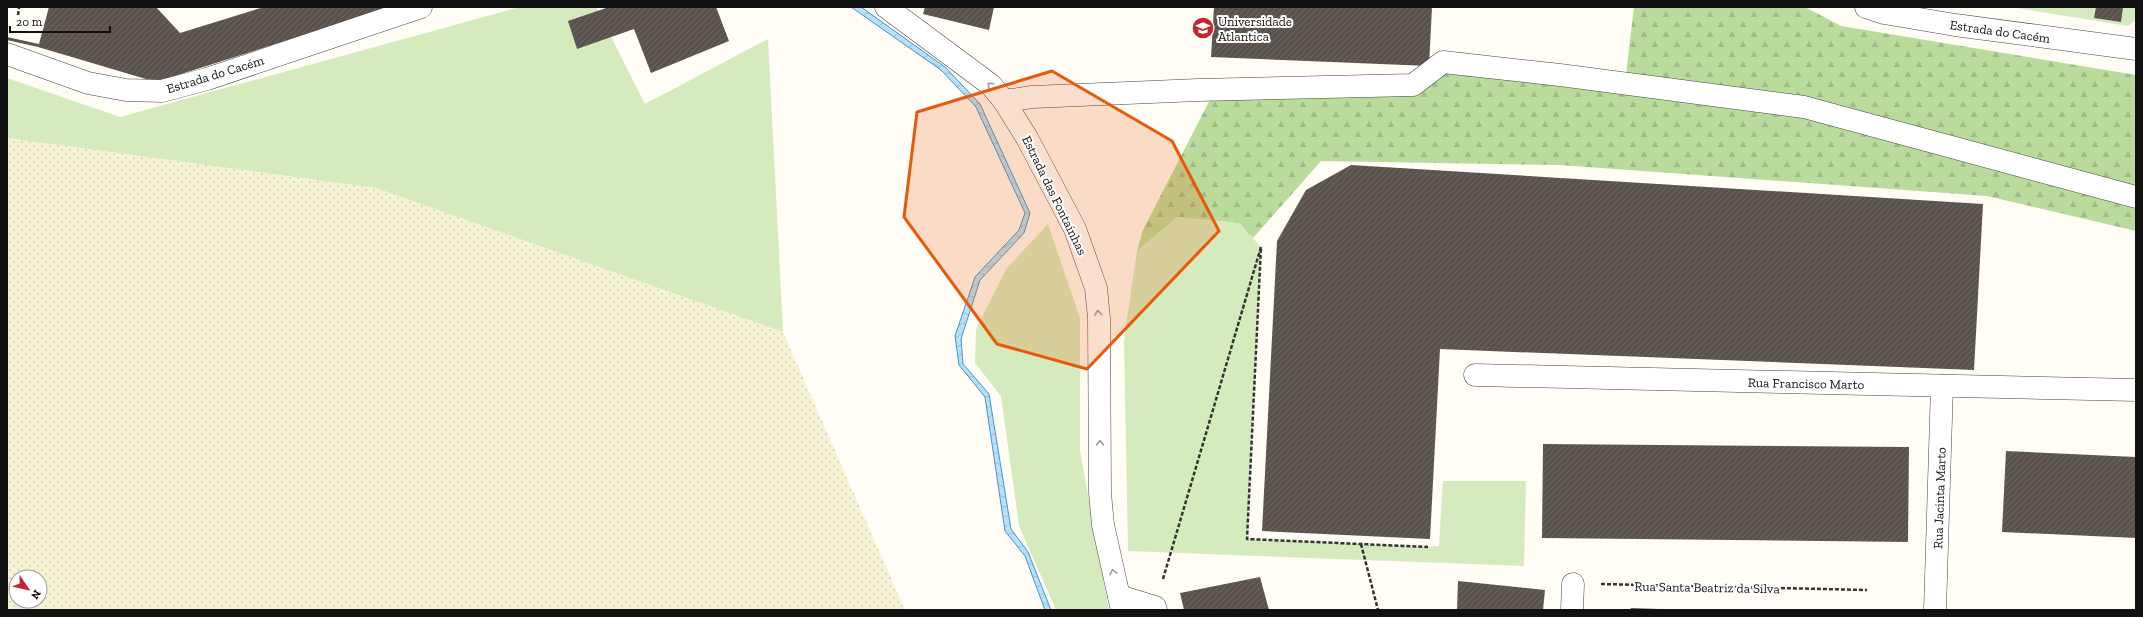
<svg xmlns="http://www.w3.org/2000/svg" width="2143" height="617" font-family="'Zilla Slab',serif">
  <defs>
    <pattern id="farmland-dots" width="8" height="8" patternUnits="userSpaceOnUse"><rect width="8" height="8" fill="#f6f3d4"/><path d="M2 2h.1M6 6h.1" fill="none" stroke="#d2cfb5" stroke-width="1.8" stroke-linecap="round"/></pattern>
    <pattern id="forest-firs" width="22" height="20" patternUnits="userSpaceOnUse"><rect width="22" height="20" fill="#b9dc9c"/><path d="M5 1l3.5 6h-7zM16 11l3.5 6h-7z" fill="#9ebc85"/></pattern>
    <pattern id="water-waves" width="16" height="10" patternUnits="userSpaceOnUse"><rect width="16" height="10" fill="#b9e0f7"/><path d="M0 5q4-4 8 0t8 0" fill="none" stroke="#9ebfd3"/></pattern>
    <pattern id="building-hatch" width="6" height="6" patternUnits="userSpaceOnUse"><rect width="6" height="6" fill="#5a524d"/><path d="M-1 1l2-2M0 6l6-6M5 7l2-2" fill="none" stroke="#6d6662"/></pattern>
  </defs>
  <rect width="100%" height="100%" fill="#fffdf5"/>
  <!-- farmland -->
  <path fill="url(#farmland-dots)" fill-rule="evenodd" d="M7,138l369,50 407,144 122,278h-898zM16,577h24v24h-24z"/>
  <!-- grass -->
  <g fill="#d5ebbd">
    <polygon points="520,7 596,7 645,104 768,39 783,332 376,188 7,138 7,78 120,117"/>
    <polygon points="2011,7 2136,7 2136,20 2128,26"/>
    <polygon points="1177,217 1239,223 1261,247 1247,539 1428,547 1439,546 1443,481 1526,481 1524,566 1128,551 1124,339 1137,251"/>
    <polygon points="1048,224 1080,318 1080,451 1109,610 1056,610 1019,526 1001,396 975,363 976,329 1006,269"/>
  </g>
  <!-- forest -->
  <polygon fill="url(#forest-firs)" points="1634,7 1805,7 1841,26 2136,75 2136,231 1987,196 1560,165 1321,161 1253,238 1239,223 1177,217 1137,251 1143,230 1215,90 1413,85 1443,62 1625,83"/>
  <!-- water -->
  <polygon fill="url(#water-waves)" stroke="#3f96cf" points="851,7 861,7 945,67 980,104 1030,213 1024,233 980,280 961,339 963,364 989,394 1011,529 1028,552 1051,610 1045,610 1025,556 1005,531 985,397 959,365 955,336 975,277 1019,230 1025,213 976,107 941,70"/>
  <!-- building -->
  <g fill="url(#building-hatch)">
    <polygon points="49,7 156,7 180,33 264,7 392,7 156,82 38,47 7,40 7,37 39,44"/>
    <polygon points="609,7 716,7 729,41 651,73 634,29 577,49 568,21"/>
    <polygon points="925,7 994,7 989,30 923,14"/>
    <polygon points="1214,7 1432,7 1429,66 1211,57"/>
    <polygon points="2096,7 2123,7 2121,22 2094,18"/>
    <polygon points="1351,165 1983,204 1974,370 1440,349 1430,539 1262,531 1277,241 1306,190"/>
    <polygon points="1543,444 1909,447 1908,542 1542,538"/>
    <polygon points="2006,451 2136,457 2136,538 2002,532"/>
    <polygon points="1260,577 1269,610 1184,610 1180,593"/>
    <polygon points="1458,581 1545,590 1543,610 1457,610"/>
    <polygon points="1631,608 1659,609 1659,610 1630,610"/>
  </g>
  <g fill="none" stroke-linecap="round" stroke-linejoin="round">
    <!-- minor casing -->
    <g stroke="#444" stroke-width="23">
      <g id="minor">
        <polyline points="886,7 991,85 1004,101 1027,138 1075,229 1096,288 1099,318 1100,493 1103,525 1122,610"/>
        <polyline points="1866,7 1884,13 1955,25 2136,49"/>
        <polyline points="7,54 88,83 126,90 162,91 207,79 421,7"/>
        <polyline points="1004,101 1032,97 1198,90 1413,85 1443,62 1560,75 1804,107 2136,197"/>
        <polyline points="1475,375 2136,390"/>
        <polyline points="1119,596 1155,607 1156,610"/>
        <polyline points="1572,610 1573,584"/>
        <polyline points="1935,610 1942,386"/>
      </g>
    </g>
    <!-- path -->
    <g stroke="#333" stroke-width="2.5" stroke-dasharray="4 2" stroke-linecap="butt">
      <polyline points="18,15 19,7"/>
      <polyline points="1361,544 1378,610"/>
      <polyline points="1163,579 1261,247 1247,539 1428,547"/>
      <polyline points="1601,584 1867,590"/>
    </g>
    <!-- minor -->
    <use href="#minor" stroke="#fff" stroke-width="22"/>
  </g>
  <!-- one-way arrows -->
  <defs><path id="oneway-chevron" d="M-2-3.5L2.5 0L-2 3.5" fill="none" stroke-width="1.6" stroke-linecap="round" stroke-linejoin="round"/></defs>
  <g stroke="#a0a0a0">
    <use href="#oneway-chevron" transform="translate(990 85) rotate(-137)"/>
    <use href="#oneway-chevron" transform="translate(1098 313) rotate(-95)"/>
    <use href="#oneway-chevron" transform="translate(1100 443) rotate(-90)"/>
    <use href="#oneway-chevron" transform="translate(1113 572) rotate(-102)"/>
  </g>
  <!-- marked area -->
  <path fill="#e8590c" fill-opacity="0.2" stroke="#e8590c" stroke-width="3" stroke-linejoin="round" d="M1052,71l120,70 47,90 -132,138 -90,-25 -93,-127 13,-105z"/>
  <!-- icons -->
  <defs>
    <g id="university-disc" transform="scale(1.15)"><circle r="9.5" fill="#c4262e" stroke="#fff"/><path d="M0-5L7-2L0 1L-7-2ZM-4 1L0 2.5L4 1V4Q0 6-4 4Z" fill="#fff"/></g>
  </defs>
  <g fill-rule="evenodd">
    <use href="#university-disc" x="1203" y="28"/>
  </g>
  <g text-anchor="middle" stroke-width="4" stroke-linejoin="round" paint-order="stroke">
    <!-- poi labels -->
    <g font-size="13" fill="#111" stroke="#fff" text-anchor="start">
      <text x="1218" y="26">Universidade<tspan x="1218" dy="15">Atlantica</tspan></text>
    </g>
    <!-- street labels -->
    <g font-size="13" fill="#111" stroke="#fff">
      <text transform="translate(2000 31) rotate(8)" y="5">Estrada do Cacém</text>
      <text transform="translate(215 74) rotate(-17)" y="5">Estrada do Cacém</text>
      <text transform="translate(1055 195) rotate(64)" y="5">Estrada das Fontaínhas</text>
      <text transform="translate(1806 383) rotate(1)" y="5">Rua Francisco Marto</text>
      <text transform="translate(1939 498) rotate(-88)" y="5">Rua Jacinta Marto</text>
      <text transform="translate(1707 587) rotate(1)" y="5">Rua Santa Beatriz da Silva</text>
    </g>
  </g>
  <!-- border -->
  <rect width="2143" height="617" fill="none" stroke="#111111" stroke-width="16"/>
  <!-- north arrow -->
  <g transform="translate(28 589) rotate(124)"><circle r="19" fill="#ffffff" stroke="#a0a0a0"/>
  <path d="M0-3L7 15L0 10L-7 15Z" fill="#c4262e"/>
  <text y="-6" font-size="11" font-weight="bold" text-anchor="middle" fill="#111111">N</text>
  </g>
  <!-- scale -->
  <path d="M10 26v6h100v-6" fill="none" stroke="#111111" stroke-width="2"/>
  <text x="16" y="26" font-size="12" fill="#111111" stroke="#ffffff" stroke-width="3" paint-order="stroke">20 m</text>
</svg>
